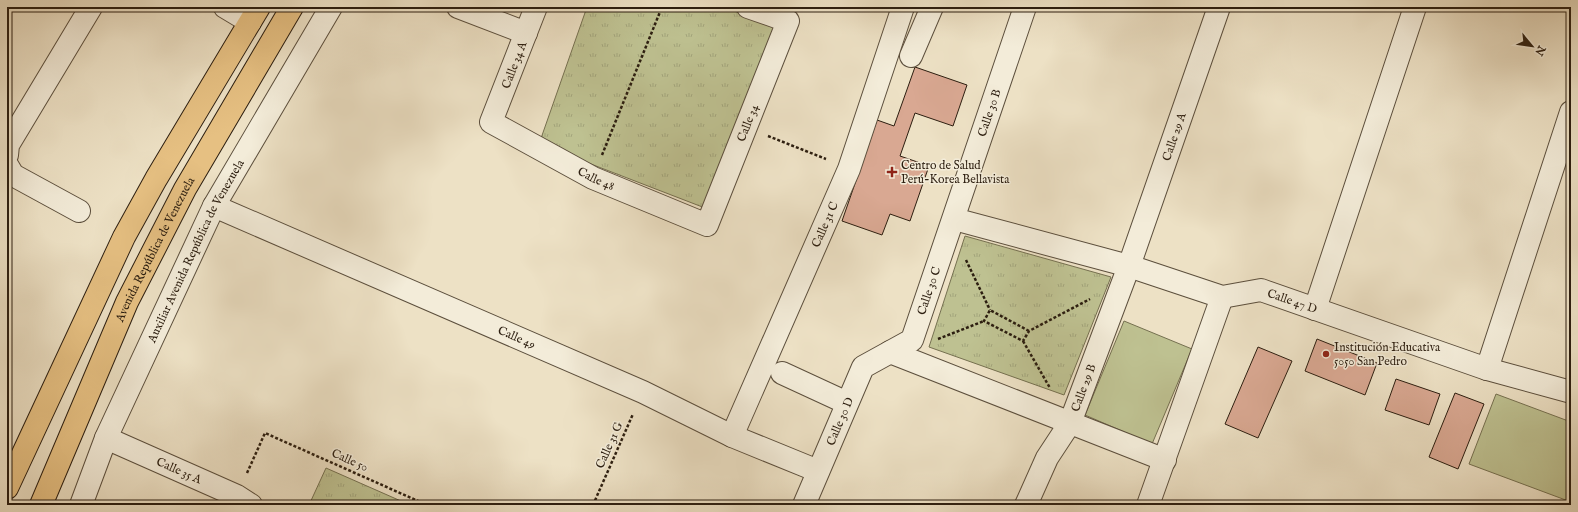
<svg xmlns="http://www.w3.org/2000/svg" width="1578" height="512" font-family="'IM FELL English',serif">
  <defs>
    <pattern id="park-tufts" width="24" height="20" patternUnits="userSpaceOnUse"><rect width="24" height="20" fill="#bec191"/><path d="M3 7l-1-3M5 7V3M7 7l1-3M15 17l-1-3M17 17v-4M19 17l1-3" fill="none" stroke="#a3a57c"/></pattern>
  </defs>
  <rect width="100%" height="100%" fill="#ede1c5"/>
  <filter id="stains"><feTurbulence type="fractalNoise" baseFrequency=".005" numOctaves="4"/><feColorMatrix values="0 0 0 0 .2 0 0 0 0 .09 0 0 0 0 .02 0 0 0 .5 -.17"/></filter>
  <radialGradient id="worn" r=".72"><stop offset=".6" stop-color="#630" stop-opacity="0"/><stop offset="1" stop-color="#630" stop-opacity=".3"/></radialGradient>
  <!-- park -->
  <g fill="url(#park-tufts)" stroke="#757050">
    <polygon points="587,7 723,7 775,26 705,208 539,144"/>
    <polygon points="965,236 1111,277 1064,395 929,347"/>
    <polygon points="326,468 410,505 309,505"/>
  </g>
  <!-- pitch -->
  <g fill="#bec191" stroke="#757050">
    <polygon points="1124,321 1192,349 1152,444 1085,415"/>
    <polygon points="1496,394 1571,422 1571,502 1469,464"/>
  </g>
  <!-- building -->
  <g fill="#d9a892" stroke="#2c1e10">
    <polygon points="915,67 967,85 953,126 915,113 900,156 929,166 910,221 890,214 882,235 842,221 877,120 894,126"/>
    <polygon points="1317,339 1377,363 1365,395 1305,371"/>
    <polygon points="1258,347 1292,361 1258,438 1225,424"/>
    <polygon points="1396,379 1440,394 1429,425 1385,410"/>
    <polygon points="1455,393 1484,404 1458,469 1429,457"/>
  </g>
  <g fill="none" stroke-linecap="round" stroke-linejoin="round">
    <!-- minor casing -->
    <g stroke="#5c4f3d" stroke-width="24">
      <g id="minor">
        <polyline points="225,7 250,22"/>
        <polyline points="458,7 526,33"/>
        <path id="s1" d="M536,7l-45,115 102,56 114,47 81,-204 -40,-14"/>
        <polyline points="911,56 932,7"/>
        <polyline points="7,155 8,145 91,7"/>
        <polyline points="7,165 13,175 79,211"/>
        <path id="s2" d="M214,206l429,186 89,44 86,35"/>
        <path id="s3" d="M954,219l175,47 93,31 39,-7 226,79 84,23"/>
        <polyline points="1315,309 1415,7"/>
        <polyline points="890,352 1165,460"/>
        <polyline points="1487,369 1571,112"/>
        <polyline points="782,373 847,403"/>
        <path id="s4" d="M732,436l117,-267 54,-162"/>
        <path id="s5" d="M106,438l131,58 14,9"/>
        <path id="s6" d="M81,505l25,-67 108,-232 117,-199"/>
        <path id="s7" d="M804,505l59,-138 49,-27 113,-333"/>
        <path id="s8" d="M1026,505l21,-47 23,-35 59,-157 90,-259"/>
        <polyline points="1148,505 1222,297"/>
      </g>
    </g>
    <!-- major casing -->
    <g stroke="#2c1e10" stroke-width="24">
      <g id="major">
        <polyline points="7,488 124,237 156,179 259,7"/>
        <path id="s9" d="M41,505l86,-203 58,-113 107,-182"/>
      </g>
    </g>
    <!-- path -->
    <g stroke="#2c1e10" stroke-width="2.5" stroke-dasharray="3 2" stroke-linecap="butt">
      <polyline points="768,136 826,159"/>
      <polyline points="602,155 662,7"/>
      <polyline points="966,260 990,310"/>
      <polyline points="1029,331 990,310 984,321 1023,341 1029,331 1090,299"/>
      <polyline points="938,339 984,321"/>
      <polyline points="1023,341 1050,388"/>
      <polyline points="247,473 265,433 427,505"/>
      <polyline points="593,505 633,414"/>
    </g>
    <!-- minor -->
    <use href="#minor" stroke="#f3ecd9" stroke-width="22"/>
    <!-- major -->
    <use href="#major" stroke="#e6c082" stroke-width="22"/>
  </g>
  <!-- markers -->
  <g fill="#8f2418" stroke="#f3ecd9" stroke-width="1.5">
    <path d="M890 166h4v4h4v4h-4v4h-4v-4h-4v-4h4z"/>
    <circle cx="1326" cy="354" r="4"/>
  </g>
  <g text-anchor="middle" stroke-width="3" stroke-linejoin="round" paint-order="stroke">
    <!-- street labels -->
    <g font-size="12" fill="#2c1e10" stroke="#f3ecd9">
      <text transform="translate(514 65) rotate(-69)" y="4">Calle 34 A</text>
      <text dy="4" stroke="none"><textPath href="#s7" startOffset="446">Calle 30 B</textPath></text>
      <text dy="4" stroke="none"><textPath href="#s1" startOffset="473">Calle 34</textPath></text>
      <text dy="4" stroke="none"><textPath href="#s8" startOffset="398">Calle 29 A</textPath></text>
      <text dy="4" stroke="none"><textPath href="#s1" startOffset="243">Calle 48</textPath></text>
      <text dy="4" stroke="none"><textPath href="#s4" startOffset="231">Calle 31 C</textPath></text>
      <text dy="4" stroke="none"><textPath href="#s9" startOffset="280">Avenida República de Venezuela</textPath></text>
      <text dy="4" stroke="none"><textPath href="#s6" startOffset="279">Auxiliar Avenida República de Venezuela</textPath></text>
      <text dy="4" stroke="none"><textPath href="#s7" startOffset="258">Calle 30 C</textPath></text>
      <text dy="4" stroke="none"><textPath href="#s3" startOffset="352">Calle 47 D</textPath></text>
      <text dy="4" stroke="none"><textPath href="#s2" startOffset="330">Calle 49</textPath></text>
      <text dy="4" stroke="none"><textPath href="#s8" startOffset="131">Calle 29 B</textPath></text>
      <text dy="4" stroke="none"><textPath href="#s7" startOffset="91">Calle 30 D</textPath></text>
      <text transform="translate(609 445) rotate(-66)" y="4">Calle 31 G</text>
      <text transform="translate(350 460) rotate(24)" y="4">Calle 50</text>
      <text dy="4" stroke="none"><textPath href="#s5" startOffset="80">Calle 35 A</textPath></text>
    </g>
    <!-- poi labels -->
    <g font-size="12" fill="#2c1e10" stroke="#f3ecd9" text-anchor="start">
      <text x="901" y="169">Centro de Salud<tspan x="901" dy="14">Perú-Korea Bellavista</tspan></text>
      <text x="1334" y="351">Institución Educativa<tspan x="1334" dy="14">5050 San Pedro</tspan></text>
    </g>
  </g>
  <!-- margin -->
  <rect width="1578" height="512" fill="none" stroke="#ede1c5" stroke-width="24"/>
  <rect x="8" y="8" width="1562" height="496" fill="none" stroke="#2c1e10" stroke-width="2"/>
  <rect x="12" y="12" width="1554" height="488" fill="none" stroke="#2c1e10"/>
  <!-- north arrow -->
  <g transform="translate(1532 46) rotate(119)" stroke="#f3ecd9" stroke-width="3" paint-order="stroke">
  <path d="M0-3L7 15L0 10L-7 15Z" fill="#2c1e10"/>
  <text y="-6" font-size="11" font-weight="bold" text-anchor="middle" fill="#2c1e10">N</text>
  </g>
  <rect width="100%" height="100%" filter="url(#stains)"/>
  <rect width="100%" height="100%" fill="url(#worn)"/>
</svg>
